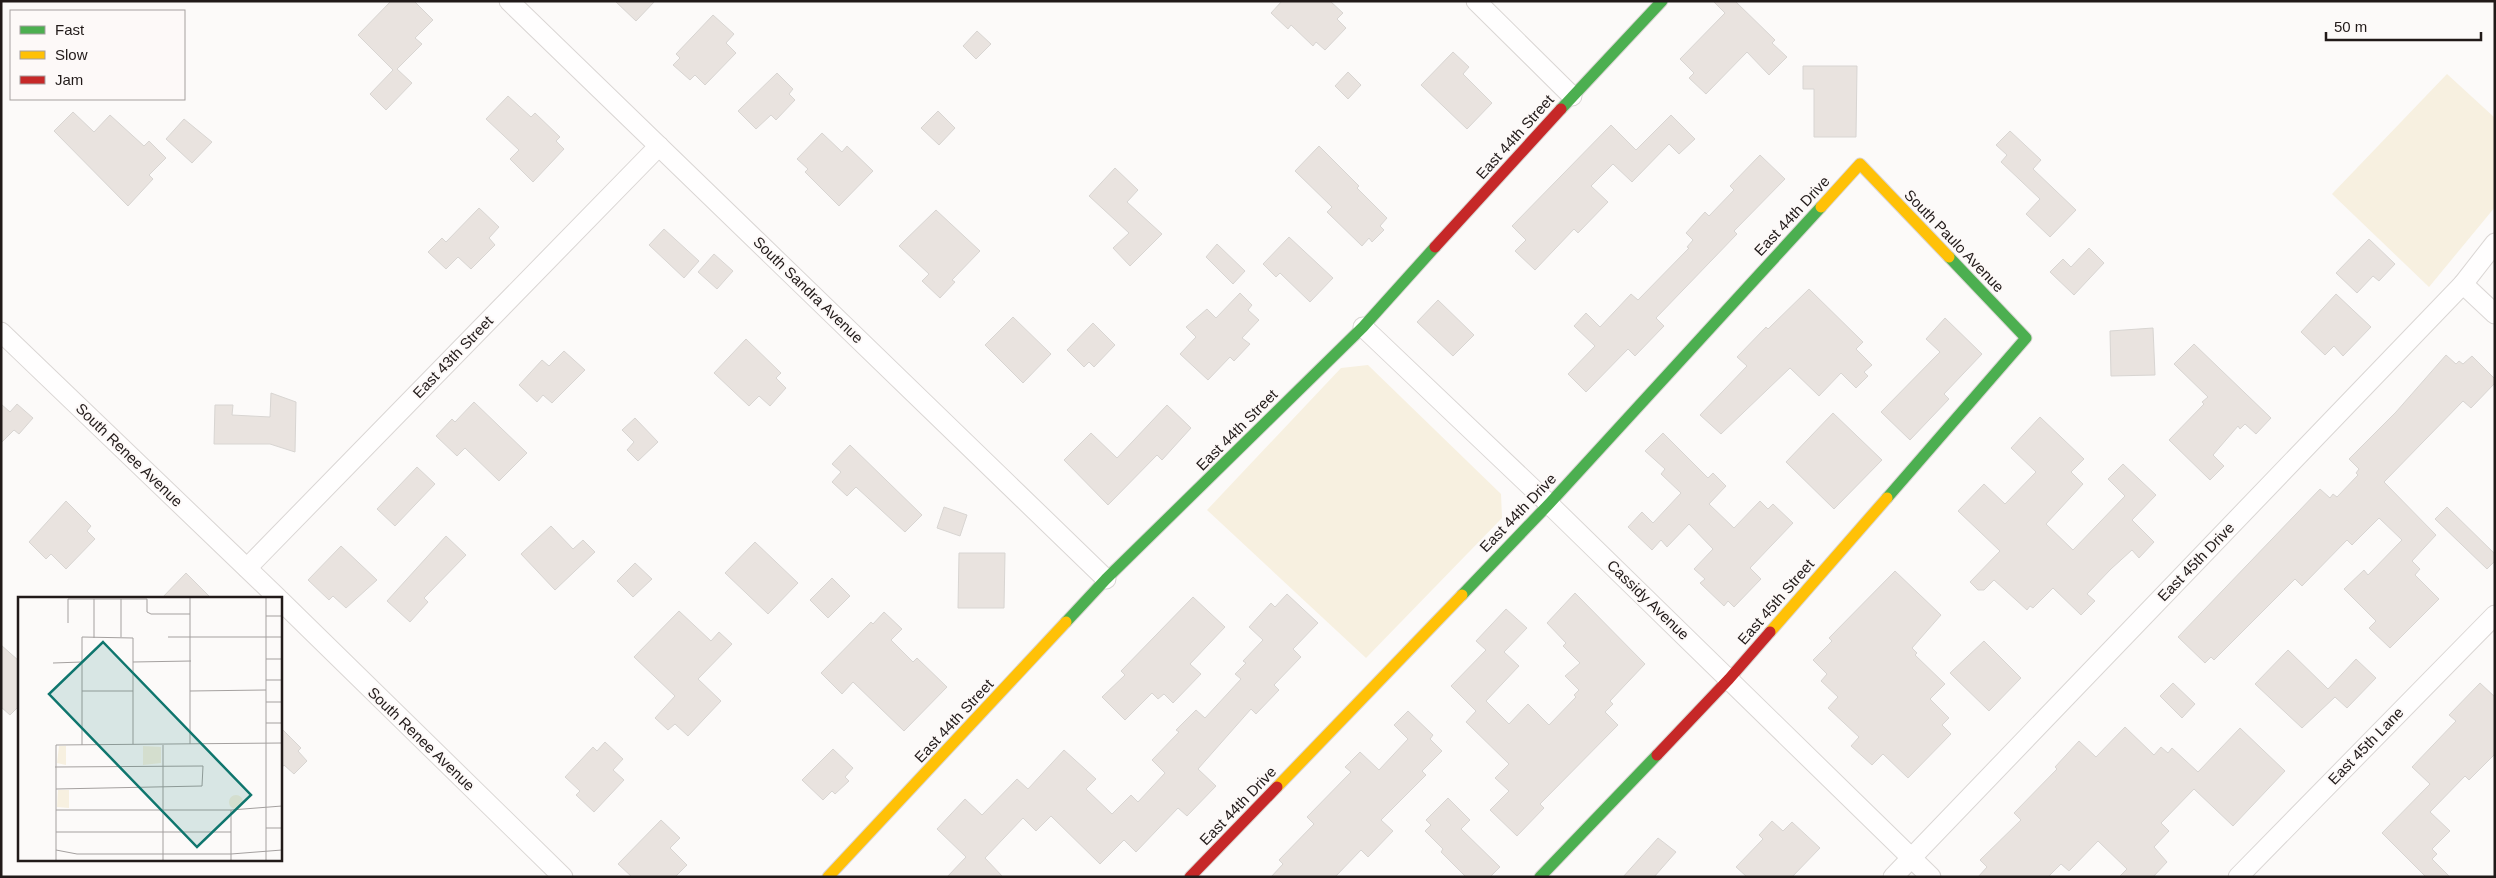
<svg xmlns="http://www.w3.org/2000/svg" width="2496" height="878" font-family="Arial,sans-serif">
  <rect width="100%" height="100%" fill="#fcfaf9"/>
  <!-- green -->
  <g fill="#f7f0e0">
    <polygon points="2447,74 2495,118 2495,207 2429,287 2332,194"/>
    <polygon points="1368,365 1501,494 1502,518 1366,658 1207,510 1341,368"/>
  </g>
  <!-- building -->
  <g fill="#e9e3df" stroke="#d8d5d2">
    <polygon points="391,1 414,1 433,20 415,38 422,44 397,69 412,83 386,110 370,94 393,70 358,35"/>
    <polygon points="615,1 655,1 636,21"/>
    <polygon points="1282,1 1330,1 1343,13 1337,19 1346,28 1325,50 1316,42 1313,46 1291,25 1288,29 1271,13"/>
    <polygon points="1713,1 1735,1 1775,40 1772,43 1787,57 1769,75 1747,52 1706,94 1689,78 1694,73 1680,59 1725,13"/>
    <polygon points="713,15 734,34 726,43 736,53 705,85 695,75 690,80 673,65 680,58 676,54"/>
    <polygon points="977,31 991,44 976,59 963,46"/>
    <polygon points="1453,52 1469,67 1463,74 1492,103 1467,129 1421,85"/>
    <polygon points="1803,66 1857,66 1856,137 1814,137 1814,89 1803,89"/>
    <polygon points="1348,72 1361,85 1348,99 1335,86"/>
    <polygon points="777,73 793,89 789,94 795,100 776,120 771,115 756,129 738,111"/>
    <polygon points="508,96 531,117 535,113 560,137 556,141 564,149 533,182 510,159 519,150 486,119"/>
    <polygon points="938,111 955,128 939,145 921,128"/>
    <polygon points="73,112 94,132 110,115 144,146 149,141 166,158 149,175 153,179 128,206 54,131"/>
    <polygon points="1671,115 1695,139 1679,154 1669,144 1632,182 1613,164 1591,186 1608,202 1578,233 1574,229 1535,270 1515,251 1526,240 1512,226 1611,125 1636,150"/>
    <polygon points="184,119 212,142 192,163 166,139"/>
    <polygon points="2010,131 2041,160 2033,169 2076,210 2050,237 2026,214 2040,199 2001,162 2007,155 1996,145"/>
    <polygon points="822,133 842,152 847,146 873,171 839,206 805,172 808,169 797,159"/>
    <polygon points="1319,146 1359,186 1357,188 1387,218 1380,226 1384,230 1372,242 1369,238 1362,246 1327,212 1332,207 1295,171"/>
    <polygon points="1760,155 1785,179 1734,231 1737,234 1656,318 1664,326 1635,356 1628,349 1586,392 1568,374 1595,346 1574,326 1586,313 1600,327 1631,294 1638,300 1689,248 1687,247 1693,240 1686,233 1705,212 1709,216 1734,190 1730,186"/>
    <polygon points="1115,168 1138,190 1127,202 1162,234 1130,266 1113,248 1129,233 1089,196"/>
    <polygon points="479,208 499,227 489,238 495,245 471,269 458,257 446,269 428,252 442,238 446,242"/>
    <polygon points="936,210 980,251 952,280 955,282 940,298 922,281 929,274 899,246"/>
    <polygon points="664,229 699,261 684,278 649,245"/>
    <polygon points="1289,237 1333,278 1310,302 1280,273 1276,277 1263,264"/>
    <polygon points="2369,239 2395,264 2379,281 2373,276 2357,293 2336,273"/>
    <polygon points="1217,244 1245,271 1233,284 1206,257"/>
    <polygon points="2089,248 2104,263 2074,295 2050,272 2063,259 2071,267"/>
    <polygon points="714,254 733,271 717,289 698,272"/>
    <polygon points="1809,289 1863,342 1856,349 1872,365 1864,372 1868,376 1856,388 1841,373 1819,396 1790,368 1721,434 1700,415 1747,366 1737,357 1766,327 1768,329"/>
    <polygon points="1240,293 1252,305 1248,310 1259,320 1242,338 1250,344 1234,361 1230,357 1208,380 1180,354 1196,337 1186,327 1207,309 1216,318"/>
    <polygon points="2336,294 2371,327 2343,356 2334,346 2325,355 2301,332"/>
    <polygon points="1438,300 1474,335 1453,356 1417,322"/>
    <polygon points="1013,317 1051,354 1023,383 985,345"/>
    <polygon points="1945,318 1982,354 1944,394 1949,399 1910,440 1881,412 1940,352 1926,339"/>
    <polygon points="1093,323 1115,345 1094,367 1089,362 1084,367 1067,350"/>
    <polygon points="2153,328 2155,375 2111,376 2110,331"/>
    <polygon points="746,339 781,373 776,378 786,388 770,406 759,396 749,406 714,373"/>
    <polygon points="2194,344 2271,418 2256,434 2245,424 2240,429 2238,426 2213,455 2224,466 2210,480 2169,440 2204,404 2202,402 2208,397 2174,364"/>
    <polygon points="564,351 585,370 552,403 543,395 537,402 519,385 542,360 549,366"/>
    <polygon points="2446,355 2456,364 2459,361 2463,364 2472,356 2495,379 2495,383 2471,408 2463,401 2384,482 2436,535 2412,561 2420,569 2415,575 2439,599 2390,648 2369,628 2376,621 2344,589 2364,570 2368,575 2402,540 2379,518 2352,545 2347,540 2302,586 2295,579 2214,660 2211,657 2205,663 2178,637 2320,489 2330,498 2333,494 2337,497 2358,475 2356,473 2359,469 2349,459 2396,412"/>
    <polygon points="271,393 296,402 295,452 270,444 214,444 215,405 233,405 232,415 270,417"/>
    <polygon points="474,402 527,453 499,481 465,448 457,456 436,436 452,419 455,422"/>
    <polygon points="1,404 10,412 17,404 33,418 19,434 14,430 1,443"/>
    <polygon points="1167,405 1191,428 1162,460 1157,455 1108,505 1064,460 1091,433 1117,458"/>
    <polygon points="1833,413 1882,460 1834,509 1786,462"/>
    <polygon points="2040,417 2084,459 2071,472 2083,484 2046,524 2073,550 2125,496 2108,479 2123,464 2156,495 2132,520 2154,542 2139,558 2132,550 2111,569 2087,594 2095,601 2081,615 2053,588 2033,608 2030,606 2027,610 1994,580 1984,590 1978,590 1970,582 2000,551 1958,511 1984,484 2005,504 2036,472 2011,448"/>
    <polygon points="635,418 658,442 638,461 627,450 634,442 622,430"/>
    <polygon points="1663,433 1708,478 1713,473 1726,486 1709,504 1734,528 1760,501 1768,509 1773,504 1793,523 1750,568 1761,579 1734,607 1728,601 1724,606 1700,583 1705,579 1694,569 1713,549 1689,524 1667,547 1661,540 1652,550 1628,527 1642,512 1653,523 1681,493 1661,474 1665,469 1645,451"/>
    <polygon points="850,445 922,515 905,532 856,487 847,496 832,482 841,472 832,464"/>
    <polygon points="417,467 435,484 395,526 377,509"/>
    <polygon points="66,501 91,526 87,531 95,539 66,569 51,554 46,559 29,542"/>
    <polygon points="944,507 967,515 960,536 937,528"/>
    <polygon points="2447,507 2495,554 2495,561 2487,569 2435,519"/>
    <polygon points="551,526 573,549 583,540 595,552 555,590 521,554"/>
    <polygon points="446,536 466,555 424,598 428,602 410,622 387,601"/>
    <polygon points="755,542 798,583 768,614 725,573"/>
    <polygon points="341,546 377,580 346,608 333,596 329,600 308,580"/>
    <polygon points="959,553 1005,553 1004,608 958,608"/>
    <polygon points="635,563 652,579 633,597 617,581"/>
    <polygon points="1895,571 1941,615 1912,648 1917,653 1915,655 1945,684 1930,699 1949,718 1942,725 1951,734 1908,778 1883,754 1872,765 1851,746 1859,737 1828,708 1838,697 1821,681 1827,674 1813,660 1832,641 1829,638"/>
    <polygon points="186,573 211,598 162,598"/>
    <polygon points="832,578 850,596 828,618 810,600"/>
    <polygon points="1575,593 1645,664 1610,701 1613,704 1605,712 1618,725 1540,804 1544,808 1517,836 1490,810 1509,791 1495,778 1509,764 1466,722 1476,711 1451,686 1486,650 1476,641 1506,609 1527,628 1504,652 1519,666 1486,701 1509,724 1528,704 1549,725 1576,697 1574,695 1579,690 1565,676 1580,663 1563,646 1566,643 1547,623"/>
    <polygon points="1287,594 1318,623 1293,649 1301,657 1274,685 1279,690 1256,714 1251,709 1198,769 1216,786 1187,816 1178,808 1136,852 1124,840 1100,864 1051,816 1036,831 1023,818 985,858 1003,877 947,877 966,857 937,829 965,799 982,815 1017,779 1028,789 1064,750 1096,779 1086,789 1112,814 1131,795 1138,802 1165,773 1152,760 1179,732 1176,730 1196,710 1205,718 1241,679 1235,674 1246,663 1243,661 1263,640 1249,627 1271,603 1275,607"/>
    <polygon points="1193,597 1225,627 1190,664 1201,674 1173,703 1164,694 1158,699 1152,693 1125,720 1102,697 1125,675 1121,671"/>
    <polygon points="679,611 711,641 719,632 732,644 698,679 721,701 688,736 675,724 668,730 655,718 675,696 634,657"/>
    <polygon points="884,612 902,629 891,640 913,662 917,658 947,687 904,731 853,682 842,694 821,673 871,622 873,624"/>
    <polygon points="1984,641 2021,678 1989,711 1950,673"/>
    <polygon points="1,645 19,661 19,706 10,715 1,707"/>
    <polygon points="2288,650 2328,689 2356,659 2376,678 2347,708 2335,697 2302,728 2255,684"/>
    <polygon points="2173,683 2195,704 2182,718 2160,696"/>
    <polygon points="2480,683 2495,697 2495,754 2469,780 2465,776 2430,812 2450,831 2432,849 2437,854 2432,859 2450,877 2426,877 2382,833 2430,784 2412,767 2456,721 2449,715"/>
    <polygon points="1408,711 1433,735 1430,739 1442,751 1422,771 1426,775 1381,820 1393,831 1368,857 1361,850 1335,877 1271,877 1283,864 1279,860 1314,824 1307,817 1351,772 1345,767 1360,752 1379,770 1408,739 1394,725"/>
    <polygon points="280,727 301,748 298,751 307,761 294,774 284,765 280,770"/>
    <polygon points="2125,727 2154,755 2161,747 2168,753 2172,748 2198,772 2240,728 2285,771 2233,826 2194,789 2161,823 2169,831 2154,847 2167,862 2153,877 2119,877 2127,869 2098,841 2069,871 2061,864 2048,877 1978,877 1987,867 1980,860 2021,820 2014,813 2057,769 2055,767 2079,741 2096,757"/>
    <polygon points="605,742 623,759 613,770 624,780 594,812 576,795 580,791 565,777 593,747 597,751"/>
    <polygon points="833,749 853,768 845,777 849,781 835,794 832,791 823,800 802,780"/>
    <polygon points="1448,798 1470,820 1461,829 1500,867 1490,877 1466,877 1441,852 1443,849 1425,831 1431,825 1426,820"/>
    <polygon points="661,820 680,838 670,848 687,865 675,877 632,877 618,864"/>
    <polygon points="1772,821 1783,831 1792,822 1820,848 1792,877 1747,877 1736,867 1763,839 1759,835"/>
    <polygon points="1658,838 1676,852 1654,877 1623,877"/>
  </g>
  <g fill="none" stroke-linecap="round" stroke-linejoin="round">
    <!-- street casing -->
    <g stroke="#dad6d4" stroke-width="21">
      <g id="street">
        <polyline points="509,1 1106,579"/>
        <polyline points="1476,1 1572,96"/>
        <polyline points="2463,284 2495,314"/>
        <polyline points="1363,327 1549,504 1931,877"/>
        <polyline points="1,332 278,598"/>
        <polyline points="247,568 659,146"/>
        <polyline points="280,600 563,877"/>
        <polyline points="1893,877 2463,284 2495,243"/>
        <polyline points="2238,877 2495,615"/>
      </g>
    </g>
    <!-- fast casing -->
    <g stroke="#dad6d4" stroke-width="13">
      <g id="fast">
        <polyline points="1561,109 1662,1"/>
        <polyline points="1887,498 2026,338 1949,257"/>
        <polyline points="1462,595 1549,504 1821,207"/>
        <polyline points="1066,622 1106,579 1363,327 1435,247"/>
        <polyline points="1540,877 1657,755"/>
      </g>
    </g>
    <!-- slow casing -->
    <g stroke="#dad6d4" stroke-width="13">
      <g id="slow">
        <polyline points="1821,207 1860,164 1949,257"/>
        <polyline points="1770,632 1887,498"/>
        <polyline points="1277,787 1462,595"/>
        <polyline points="828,877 1066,622"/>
      </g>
    </g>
    <!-- jam casing -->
    <g stroke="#dad6d4" stroke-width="13">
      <g id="jam">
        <polyline points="1435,247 1561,109"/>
        <polyline points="1657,755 1729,679 1770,632"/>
        <polyline points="1190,877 1277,787"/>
      </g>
    </g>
    <!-- street -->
    <use href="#street" stroke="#fffefe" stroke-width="19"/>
    <!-- fast -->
    <use href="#fast" stroke="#4caf50" stroke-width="11"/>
    <!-- slow -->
    <use href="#slow" stroke="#ffc107" stroke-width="11"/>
    <!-- jam -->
    <use href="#jam" stroke="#c62828" stroke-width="11"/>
  </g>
  <g text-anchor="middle" stroke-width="4" stroke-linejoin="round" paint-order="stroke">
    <!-- street labels -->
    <g font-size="15" fill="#211a19" stroke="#fdf9f8">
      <text transform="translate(1515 137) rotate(-48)" y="5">East 44th Street</text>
      <text transform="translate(1792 216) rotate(-47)" y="5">East 44th Drive</text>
      <text transform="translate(1954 241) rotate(46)" y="5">South Paulo Avenue</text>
      <text transform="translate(808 290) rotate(44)" y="5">South Sandra Avenue</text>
      <text transform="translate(453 357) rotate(-46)" y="5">East 43th Street</text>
      <text transform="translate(1237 430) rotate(-45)" y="5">East 44th Street</text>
      <text transform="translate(129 455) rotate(44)" y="5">South Renee Avenue</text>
      <text transform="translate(1518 513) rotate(-46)" y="5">East 44th Drive</text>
      <text transform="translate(2196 562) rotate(-46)" y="5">East 45th Drive</text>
      <text transform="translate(1648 600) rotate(44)" y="5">Cassidy Avenue</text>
      <text transform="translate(1776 602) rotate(-49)" y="5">East 45th Street</text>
      <text transform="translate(954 721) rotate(-47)" y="5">East 44th Street</text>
      <text transform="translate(421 739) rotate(44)" y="5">South Renee Avenue</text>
      <text transform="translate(2366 746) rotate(-46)" y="5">East 45th Lane</text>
      <text transform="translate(1238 806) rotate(-46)" y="5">East 44th Drive</text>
    </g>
  </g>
  <!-- overview -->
  <g transform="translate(18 597)">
    <rect width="264" height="264" fill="#fcfaf9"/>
    <path d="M41,149h7v19l-9,-2zM125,149l18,1v16l-18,2zM40,193h11v18l-12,-1zM211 205a7 7 0 1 1 14 0a7 7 0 1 1-14 0Z" fill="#f7f0e0"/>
    <path fill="none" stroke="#a4a09f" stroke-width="1" d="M248,0v263M76,2v39M248,19h16M50,26v-24h79v13l4,2h39M103,40v-38M150,40h114M248,62h16M115,65l58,-1M35,66l29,-1M248,83h16M64,94h51M172,94l76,-1M248,105h16M248,126h16M172,147v-147M64,148v-108l51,1v106M145,148v115M37,170l148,-1 -1,20 -146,3M38,213h175l51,-4M213,213v50M248,231h16M38,235h175M38,253l21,4h154l51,-4M38,263v-115l226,-2"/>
    <path fill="#0f766e" fill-opacity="0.15" stroke="#0f766e" stroke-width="2.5" d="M85,45l148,153 -54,52 -148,-153z"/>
    <rect width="264" height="264" fill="none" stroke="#211a19" stroke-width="2.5"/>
  </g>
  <!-- border -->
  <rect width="2496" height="878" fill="none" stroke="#211a19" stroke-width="5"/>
  <!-- legend -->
  <rect x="10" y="10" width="175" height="90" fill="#fdf9f8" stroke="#a5a09f"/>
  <rect x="20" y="26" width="25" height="8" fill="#4caf50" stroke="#a5a09f"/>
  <text x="55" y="35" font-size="15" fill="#211a19">Fast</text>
  <rect x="20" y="51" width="25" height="8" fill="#ffc107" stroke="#a5a09f"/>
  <text x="55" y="60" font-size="15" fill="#211a19">Slow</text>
  <rect x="20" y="76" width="25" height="8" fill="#c62828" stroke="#a5a09f"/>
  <text x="55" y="85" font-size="15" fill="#211a19">Jam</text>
  <!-- scale -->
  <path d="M2326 32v8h155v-8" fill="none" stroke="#211a19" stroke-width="2.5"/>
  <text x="2334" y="32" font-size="15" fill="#211a19" stroke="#fdf9f8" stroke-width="4" paint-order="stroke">50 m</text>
</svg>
